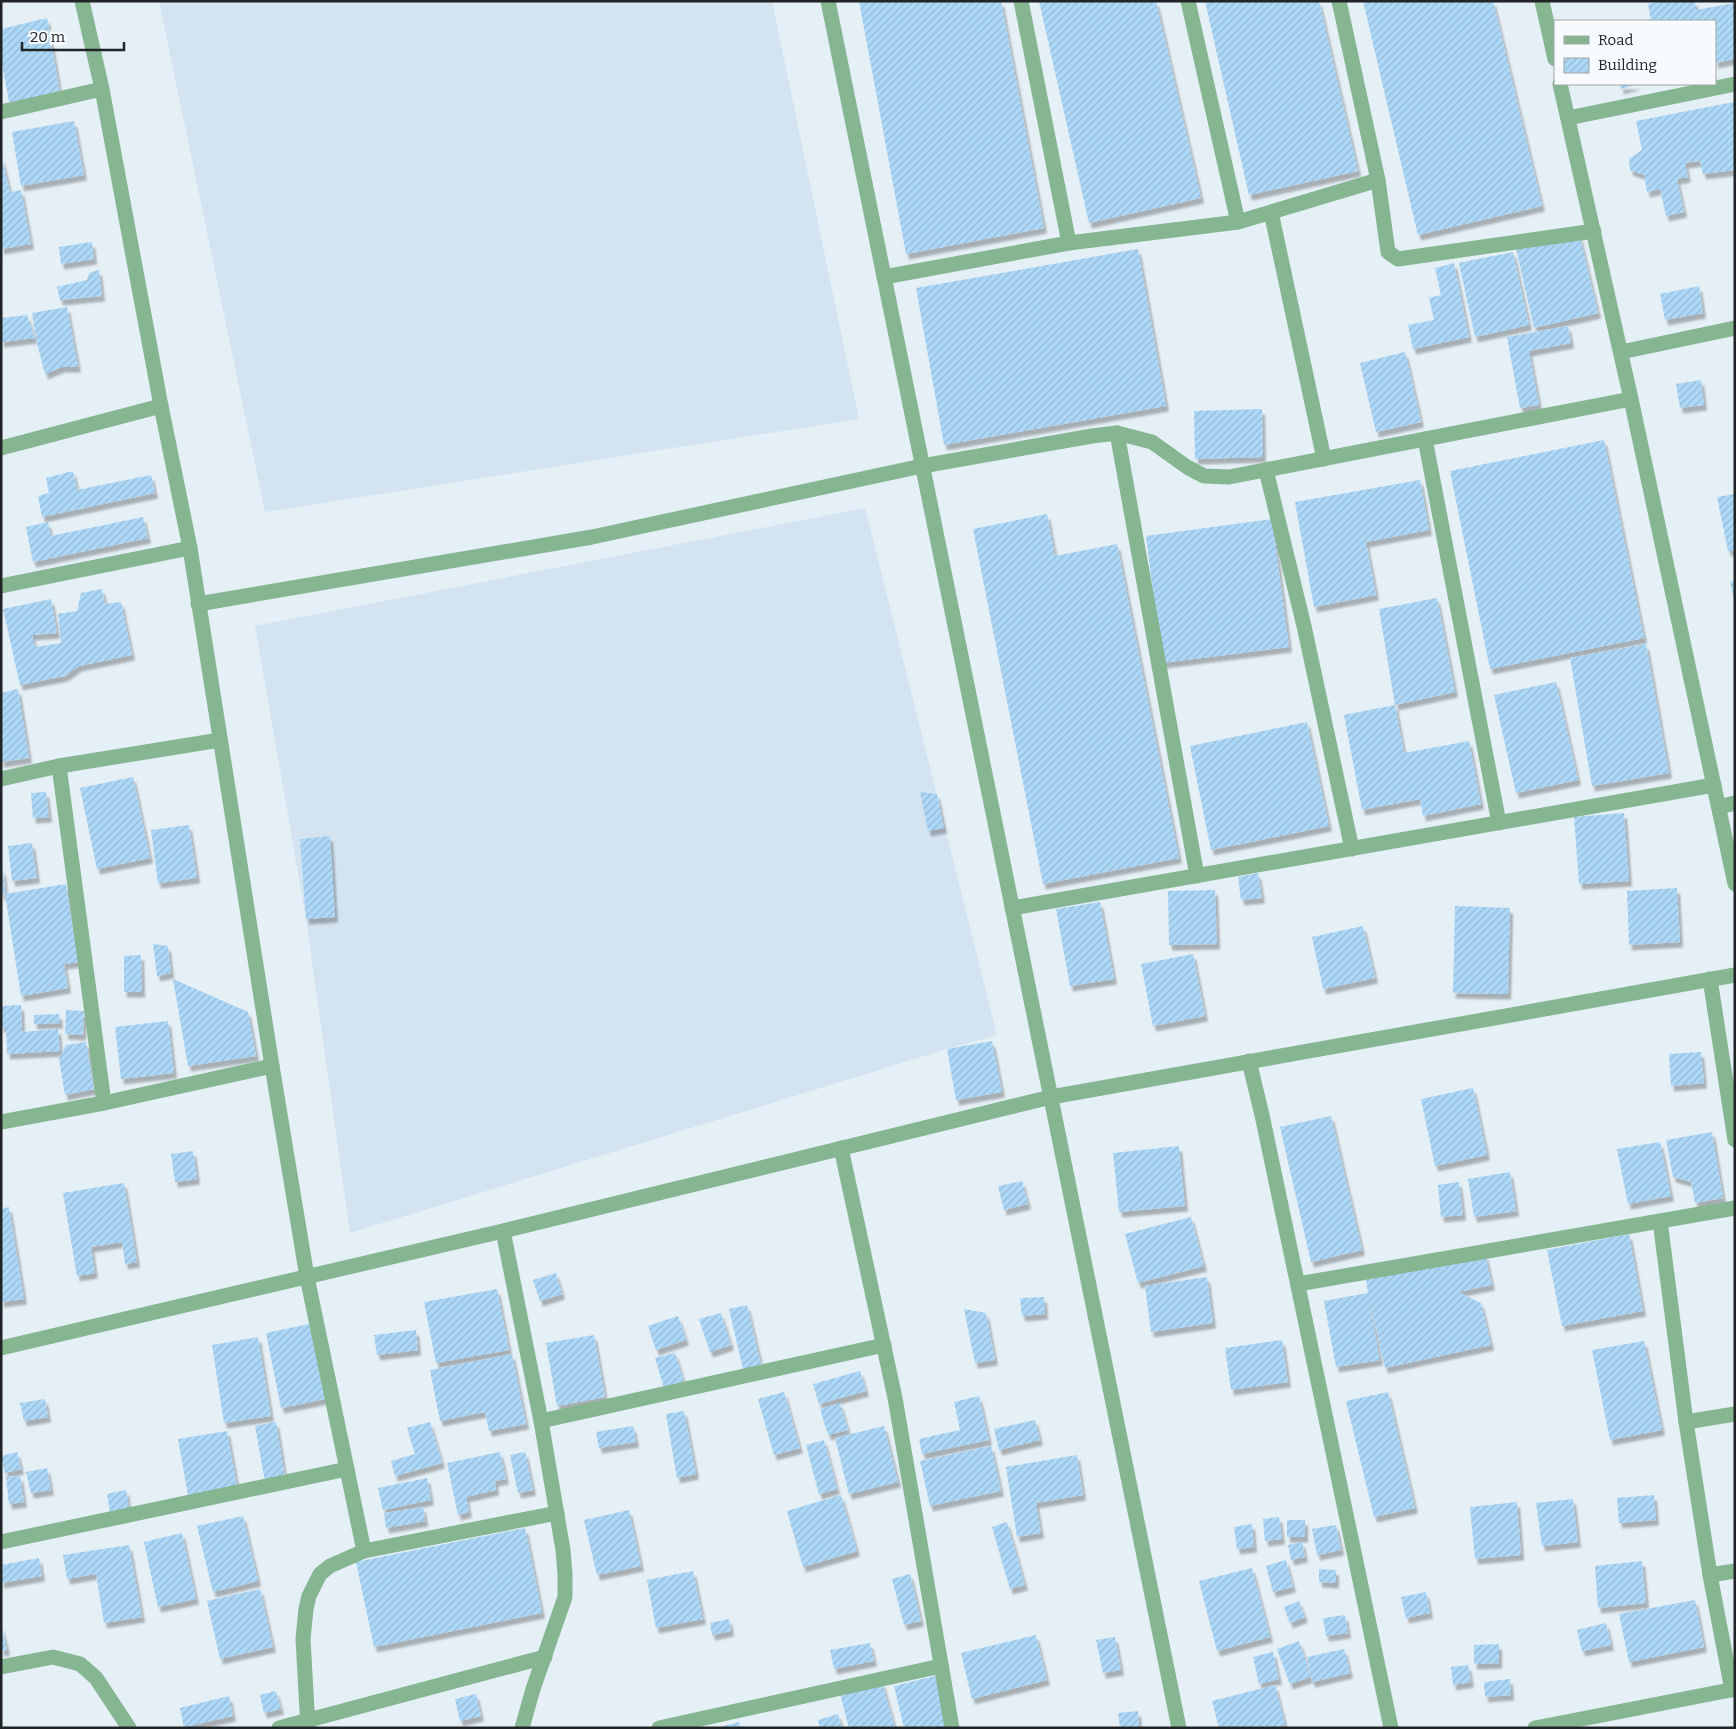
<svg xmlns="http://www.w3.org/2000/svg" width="1736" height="1729" font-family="Bitter,serif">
  <defs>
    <pattern id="building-hatch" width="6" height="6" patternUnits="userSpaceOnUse" patternTransform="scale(1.25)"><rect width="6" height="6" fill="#add8f8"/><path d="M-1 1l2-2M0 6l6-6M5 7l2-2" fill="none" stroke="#95b9d5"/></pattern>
    <filter id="shadow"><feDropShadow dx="3" dy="5.5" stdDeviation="1" flood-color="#0004"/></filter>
  </defs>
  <rect width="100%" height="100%" fill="#e5eff6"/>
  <!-- built -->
  <g fill="#d3e3f0">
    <polygon points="159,1 772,1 859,419 265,512"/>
    <polygon points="865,508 997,1035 947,1049 350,1233 306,919 255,626"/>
  </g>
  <!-- building -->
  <g fill="url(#building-hatch)" filter="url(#shadow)">
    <polygon points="859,1 1001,1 1044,228 906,254"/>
    <polygon points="1039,1 1156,1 1201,198 1089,223"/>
    <polygon points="1205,1 1319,1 1358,171 1249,195"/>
    <polygon points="1363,1 1493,1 1542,206 1418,235"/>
    <polygon points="1665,1 1695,1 1696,10 1735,3 1735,59 1715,63 1715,21 1669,21 1668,20 1651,21 1648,4"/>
    <polygon points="47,18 60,93 9,102 1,57 1,29"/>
    <polygon points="1620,84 1638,84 1621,89"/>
    <polygon points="1734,102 1735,170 1703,174 1700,161 1685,163 1688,177 1677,179 1684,212 1666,216 1660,189 1647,192 1644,175 1630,170 1629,159 1642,150 1636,121"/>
    <polygon points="74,121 84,175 21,186 12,132"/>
    <polygon points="1,155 10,192 21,190 31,244 1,249"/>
    <polygon points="1579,234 1598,313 1534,328 1516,248"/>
    <polygon points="92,242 94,259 61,264 59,247"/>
    <polygon points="1138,249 1166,406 944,445 916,288"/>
    <polygon points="1513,252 1529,325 1475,337 1459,263"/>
    <polygon points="1454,263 1469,337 1413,349 1408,325 1434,320 1429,298 1441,295 1435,268"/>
    <polygon points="99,270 102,296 60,300 57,287 87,280 89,273"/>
    <polygon points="1699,286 1703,313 1665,320 1660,294"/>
    <polygon points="67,307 78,367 62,367 45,374 37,343 32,313"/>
    <polygon points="27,315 35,338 1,342 1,318"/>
    <polygon points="1568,326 1571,343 1529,351 1539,405 1520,408 1507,337"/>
    <polygon points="1405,352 1421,422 1376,432 1360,363"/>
    <polygon points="1701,380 1704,405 1680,408 1676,384"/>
    <polygon points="1262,409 1263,457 1195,459 1194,411"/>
    <polygon points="1604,440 1644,638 1490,669 1450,471"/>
    <polygon points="73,471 77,490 151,475 155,493 42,517 38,496 49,493 46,478"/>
    <polygon points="1420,480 1429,530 1366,542 1376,595 1314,607 1295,502"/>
    <polygon points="1735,494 1735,550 1728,551 1717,497"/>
    <polygon points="1047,514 1055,556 1117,544 1179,858 1043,884 973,529"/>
    <polygon points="143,517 148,538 33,562 26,527 48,522 51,536"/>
    <polygon points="1272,519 1289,647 1162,663 1146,536"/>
    <polygon points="1735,581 1735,599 1734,599 1730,582"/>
    <polygon points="102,589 105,604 121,602 132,655 79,666 65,676 20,685 3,609 51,599 57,633 32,635 35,647 61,643 58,614 77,611 81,593"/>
    <polygon points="1437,598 1455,692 1395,705 1379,609"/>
    <polygon points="1646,644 1669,773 1592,786 1570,658"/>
    <polygon points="1556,682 1578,780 1516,793 1494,695"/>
    <polygon points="18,689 29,758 1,762 1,693"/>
    <polygon points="1395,705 1404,753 1469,741 1481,804 1423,816 1420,799 1362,810 1344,715"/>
    <polygon points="1307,722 1329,826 1211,850 1190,746"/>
    <polygon points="133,777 150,858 97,869 80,788"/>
    <polygon points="46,792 49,817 33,818 31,793"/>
    <polygon points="920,792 937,794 944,828 928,831"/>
    <polygon points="1624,813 1629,881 1579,884 1574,817"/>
    <polygon points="189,825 197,878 158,883 151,830"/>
    <polygon points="330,836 335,917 306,919 300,839"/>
    <polygon points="32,843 37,878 12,881 8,846"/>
    <polygon points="1,870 3,870 5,894 1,895"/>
    <polygon points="1258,873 1262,898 1241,900 1238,877"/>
    <polygon points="66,884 78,962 64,964 68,988 21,996 5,894"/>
    <polygon points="1677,888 1680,942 1629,945 1627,891"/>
    <polygon points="1215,890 1217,944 1169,945 1168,891"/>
    <polygon points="1100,902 1114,979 1070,986 1056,909"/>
    <polygon points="1455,906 1510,908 1508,994 1453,993"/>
    <polygon points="1363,926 1375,978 1323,989 1312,937"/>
    <polygon points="153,944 168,946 171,973 157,976"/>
    <polygon points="1193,954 1205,1016 1153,1026 1141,964"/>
    <polygon points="141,955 142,992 124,992 124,956"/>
    <polygon points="173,979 248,1012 256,1056 188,1066"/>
    <polygon points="21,1005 22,1032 58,1029 60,1051 7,1054 6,1027 1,1027 1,1006"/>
    <polygon points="66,1010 84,1011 83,1035 65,1034"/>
    <polygon points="59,1014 60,1023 34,1024 34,1015"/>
    <polygon points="168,1021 174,1073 121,1079 115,1027"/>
    <polygon points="992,1041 1002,1092 956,1100 947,1049"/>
    <polygon points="86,1042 94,1089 65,1095 59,1059 66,1045"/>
    <polygon points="1701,1052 1704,1083 1671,1086 1669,1054"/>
    <polygon points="1473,1088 1487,1155 1435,1166 1421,1099"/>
    <polygon points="1331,1116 1362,1250 1311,1262 1280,1127"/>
    <polygon points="1712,1132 1723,1198 1695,1203 1691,1182 1673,1177 1666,1140"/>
    <polygon points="1660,1142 1671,1196 1628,1204 1617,1149"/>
    <polygon points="1179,1146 1185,1206 1119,1212 1113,1153"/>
    <polygon points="193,1151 197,1179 175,1182 171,1154"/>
    <polygon points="1510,1172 1516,1211 1474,1217 1468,1179"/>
    <polygon points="1022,1181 1028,1204 1004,1210 998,1186"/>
    <polygon points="1459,1182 1463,1215 1441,1217 1438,1185"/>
    <polygon points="124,1183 137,1262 125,1264 122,1242 91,1247 95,1273 77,1276 63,1193"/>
    <polygon points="9,1207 24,1299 1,1302 1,1209"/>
    <polygon points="1191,1217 1204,1266 1138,1283 1125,1234"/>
    <polygon points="1629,1234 1643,1311 1562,1326 1547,1250"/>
    <polygon points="1485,1254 1492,1285 1458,1292 1481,1303 1491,1345 1385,1368 1369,1298 1380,1360 1336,1367 1324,1301 1368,1293 1366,1280"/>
    <polygon points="556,1273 562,1294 540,1301 533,1280"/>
    <polygon points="1207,1277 1213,1323 1151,1332 1145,1286"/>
    <polygon points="497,1289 509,1350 436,1363 424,1302"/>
    <polygon points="1044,1297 1045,1314 1022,1316 1020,1298"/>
    <polygon points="747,1305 761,1365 743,1369 729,1309"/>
    <polygon points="964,1309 986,1313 995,1360 975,1363"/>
    <polygon points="721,1313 731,1345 710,1352 699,1319"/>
    <polygon points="678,1316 686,1340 656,1350 648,1326"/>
    <polygon points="309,1324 325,1399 281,1408 266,1333"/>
    <polygon points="416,1330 418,1350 377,1355 374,1335"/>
    <polygon points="594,1335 605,1397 557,1406 546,1343"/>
    <polygon points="258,1337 271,1416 224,1423 212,1345"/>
    <polygon points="1282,1340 1288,1382 1231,1390 1225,1348"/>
    <polygon points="1644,1341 1662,1430 1610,1440 1592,1350"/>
    <polygon points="675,1353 684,1382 664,1388 655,1358"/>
    <polygon points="512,1354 526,1424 489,1431 485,1412 440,1421 430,1370"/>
    <polygon points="860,1371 866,1391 819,1404 813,1384"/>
    <polygon points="784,1392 800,1448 774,1455 758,1399"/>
    <polygon points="1388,1392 1415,1508 1374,1517 1346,1401"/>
    <polygon points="979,1396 989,1440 922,1454 919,1439 960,1430 954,1402"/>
    <polygon points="45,1399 48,1417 24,1421 20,1403"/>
    <polygon points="840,1403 848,1430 828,1435 820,1409"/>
    <polygon points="684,1411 696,1474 677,1478 666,1414"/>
    <polygon points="1035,1420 1040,1440 999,1450 994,1429"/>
    <polygon points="276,1422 285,1478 265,1482 255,1426"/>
    <polygon points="430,1422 442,1463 395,1476 391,1461 415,1454 407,1428"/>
    <polygon points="633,1426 636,1442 599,1448 596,1432"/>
    <polygon points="884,1426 898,1482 849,1494 835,1438"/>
    <polygon points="227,1431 237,1486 188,1495 178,1439"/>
    <polygon points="824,1440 837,1489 819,1494 806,1445"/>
    <polygon points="991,1446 1001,1491 930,1506 920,1461"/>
    <polygon points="17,1452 21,1469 5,1473 1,1456"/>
    <polygon points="500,1452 506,1479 495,1481 496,1490 466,1497 469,1512 458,1515 447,1463"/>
    <polygon points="525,1452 533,1490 518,1493 510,1455"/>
    <polygon points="1077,1455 1083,1495 1036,1503 1041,1533 1017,1537 1006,1467"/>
    <polygon points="47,1468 51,1490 31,1493 26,1472"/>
    <polygon points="20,1476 24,1502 9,1504 6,1477"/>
    <polygon points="427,1478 431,1500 383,1510 378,1488"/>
    <polygon points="126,1490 130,1515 111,1518 107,1494"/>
    <polygon points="841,1495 857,1551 803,1567 787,1511"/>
    <polygon points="1654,1495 1656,1520 1619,1523 1617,1498"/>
    <polygon points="1573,1499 1578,1542 1542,1546 1536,1503"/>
    <polygon points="1517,1502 1521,1555 1475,1559 1470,1507"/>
    <polygon points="423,1507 425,1521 386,1528 384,1513"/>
    <polygon points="629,1510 641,1566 597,1575 584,1520"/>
    <polygon points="243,1516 258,1581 213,1592 197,1526"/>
    <polygon points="1279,1517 1282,1539 1265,1541 1263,1519"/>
    <rect x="1287" y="1520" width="18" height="17"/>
    <polygon points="1007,1522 1025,1585 1010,1589 992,1527"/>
    <polygon points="1252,1524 1254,1547 1237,1549 1234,1527"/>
    <polygon points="1336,1525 1341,1550 1317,1555 1312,1529"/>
    <polygon points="525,1528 542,1613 374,1647 356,1562"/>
    <polygon points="182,1533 196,1599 158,1607 144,1542"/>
    <polygon points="1302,1542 1305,1557 1291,1560 1288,1545"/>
    <polygon points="129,1545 142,1617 104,1623 96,1574 67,1579 63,1555"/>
    <polygon points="39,1558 42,1576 1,1583 1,1565"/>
    <polygon points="1286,1560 1293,1587 1273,1592 1266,1566"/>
    <polygon points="1642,1561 1646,1603 1598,1608 1595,1566"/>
    <polygon points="1252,1568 1270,1637 1217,1651 1199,1581"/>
    <polygon points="1319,1569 1336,1570 1336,1583 1319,1582"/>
    <polygon points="693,1571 703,1619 656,1628 647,1580"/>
    <polygon points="910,1574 921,1621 904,1625 892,1579"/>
    <polygon points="260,1589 273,1647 220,1659 207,1601"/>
    <polygon points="1426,1592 1430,1613 1406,1618 1401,1597"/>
    <polygon points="1695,1600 1704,1647 1629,1662 1619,1614"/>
    <polygon points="1299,1601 1305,1617 1290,1623 1284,1607"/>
    <polygon points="1345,1615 1348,1633 1326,1636 1323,1618"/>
    <polygon points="729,1619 731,1631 712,1635 710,1623"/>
    <polygon points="1606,1623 1611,1645 1582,1651 1577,1630"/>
    <polygon points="1,1625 7,1650 1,1651"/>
    <polygon points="1036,1635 1047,1680 972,1699 961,1653"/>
    <polygon points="1115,1637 1121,1670 1103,1673 1096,1640"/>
    <polygon points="1299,1641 1311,1677 1290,1684 1277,1649"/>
    <polygon points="870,1643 874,1661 834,1669 830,1650"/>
    <polygon points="1499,1644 1499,1663 1474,1664 1474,1645"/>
    <polygon points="1344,1649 1350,1673 1312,1682 1307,1657"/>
    <polygon points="1273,1652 1279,1679 1259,1684 1253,1657"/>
    <polygon points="1468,1665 1471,1682 1453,1685 1451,1667"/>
    <polygon points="939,1675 952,1728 904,1728 894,1686"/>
    <polygon points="1510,1679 1511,1695 1485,1697 1484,1682"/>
    <polygon points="882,1682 895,1728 849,1728 840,1694"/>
    <polygon points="1275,1685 1285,1725 1273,1728 1219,1728 1212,1701"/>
    <polygon points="276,1691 281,1709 264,1713 260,1695"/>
    <polygon points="476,1694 481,1716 460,1721 455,1699"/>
    <polygon points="229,1696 233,1716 184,1727 180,1708"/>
    <polygon points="1138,1711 1139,1728 1120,1728 1118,1713"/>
    <polygon points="838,1714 842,1728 820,1728 818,1720"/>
    <polygon points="739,1722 741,1728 720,1728 720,1727"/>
  </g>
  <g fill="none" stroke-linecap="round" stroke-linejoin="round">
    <!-- street -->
    <g stroke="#85b691" stroke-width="15">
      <polyline points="82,1 102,89 161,406 190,548 272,1066 307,1277 364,1551"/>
      <polyline points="828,1 1179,1728"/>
      <polyline points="1021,1 1069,243"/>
      <polyline points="1188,1 1238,222"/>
      <polyline points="1339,1 1378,180"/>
      <polyline points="1542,1 1555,59"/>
      <polyline points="1560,84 1631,399 1735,884"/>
      <polyline points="1,112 102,89"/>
      <polyline points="1568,118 1735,84"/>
      <polyline points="1271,212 1324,459"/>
      <polyline points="884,277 1069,243 1238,222 1378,180 1388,252 1398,259 1594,231"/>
      <polyline points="1621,352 1735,328"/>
      <polyline points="1117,433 1197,876"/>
      <polyline points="1425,439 1499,823"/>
      <polyline points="1,448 161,406"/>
      <polyline points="1266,470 1304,626 1352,849"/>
      <polyline points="1,586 190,548"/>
      <polyline points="198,604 592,537 922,466 1092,436 1117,433 1152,442 1187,467 1204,476 1229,477 1631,399"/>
      <polyline points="59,766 104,1103"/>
      <polyline points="1,779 59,766 220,740"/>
      <polyline points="1719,807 1735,803"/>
      <polyline points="1012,908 1714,785"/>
      <polyline points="1710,979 1735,1140"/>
      <polyline points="1249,1061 1262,1115 1391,1728"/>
      <polyline points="1,1122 104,1103 272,1066"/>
      <polyline points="841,1148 895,1398 952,1728"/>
      <polyline points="1660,1221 1686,1422 1710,1575 1732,1690"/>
      <polyline points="503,1231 541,1421 563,1550 565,1574 565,1597 533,1689 522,1728"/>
      <polyline points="1298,1284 1735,1208"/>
      <polyline points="1,1348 503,1231 1051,1097 1735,975"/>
      <polyline points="541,1421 884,1345"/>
      <polyline points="1686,1422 1735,1414"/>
      <polyline points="1,1542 347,1469"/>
      <polyline points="1710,1575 1735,1571"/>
      <polyline points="1,1667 53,1657 80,1664 96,1678 129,1728"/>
      <polyline points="279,1728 545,1657"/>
      <polyline points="308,1728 303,1639 306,1609 309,1596 320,1574 330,1566 364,1551 557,1513"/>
      <polyline points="659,1728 941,1666"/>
      <polyline points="1535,1728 1735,1689"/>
    </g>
  </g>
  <!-- border -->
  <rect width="1736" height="1729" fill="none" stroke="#212427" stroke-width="5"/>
  <!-- legend -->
  <rect x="1554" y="20" width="162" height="65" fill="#f7fbfe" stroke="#a1a5a8"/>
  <rect x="1564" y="36" width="25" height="8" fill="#85b691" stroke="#a1a5a8"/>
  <text x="1598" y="45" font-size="15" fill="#212427">Road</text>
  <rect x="1564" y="58" width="25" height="15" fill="url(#building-hatch)" stroke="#a1a5a8"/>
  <text x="1598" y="70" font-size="15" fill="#212427">Building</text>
  <!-- scale -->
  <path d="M22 42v8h102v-8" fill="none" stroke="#212427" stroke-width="2.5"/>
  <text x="30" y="42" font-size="15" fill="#212427" stroke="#f7fbfe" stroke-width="4" paint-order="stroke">20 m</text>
</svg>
